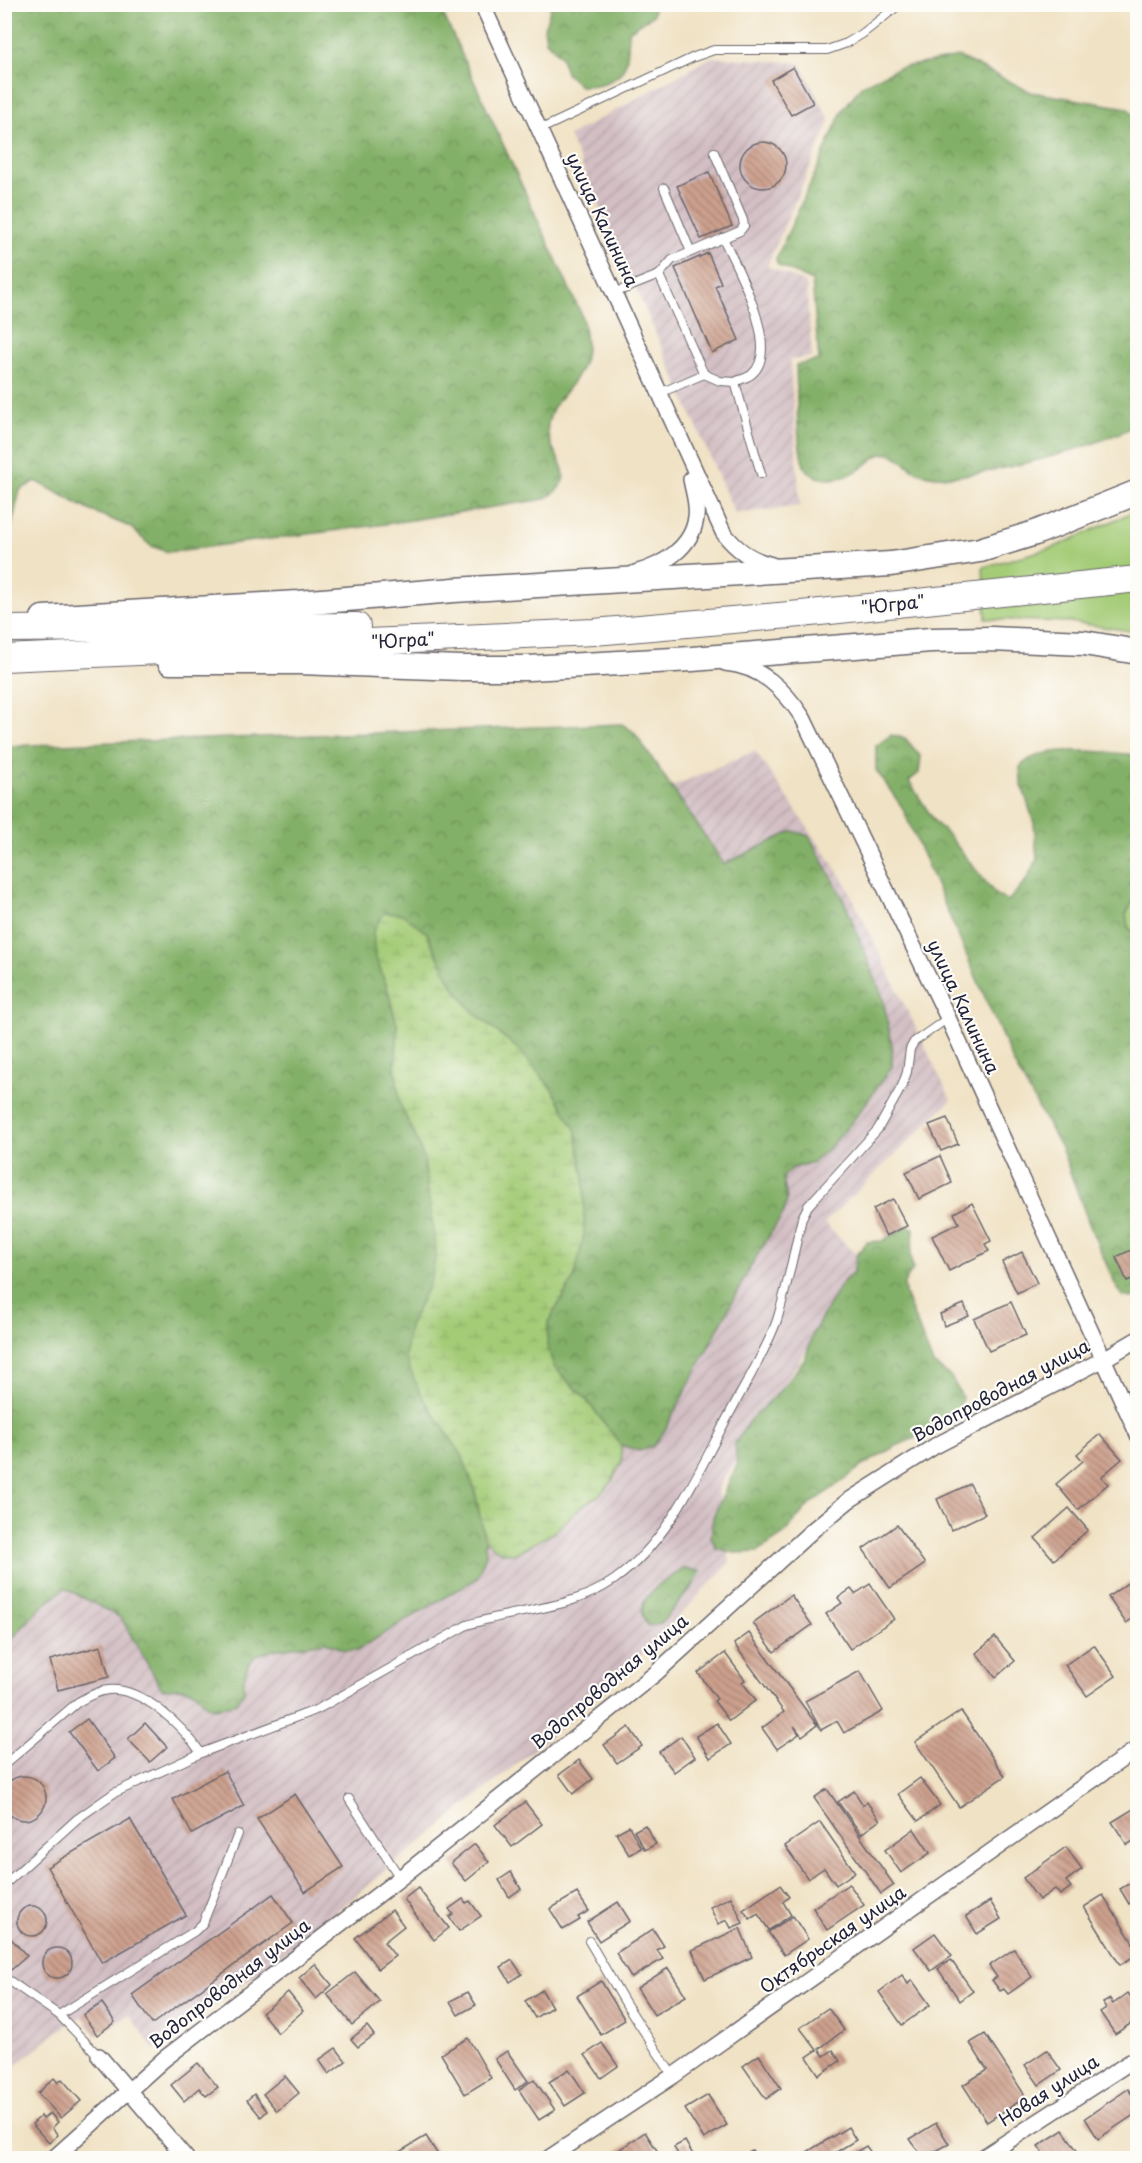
<svg xmlns="http://www.w3.org/2000/svg" width="1142" height="2163" font-family="'Playpen Sans',sans-serif">
  <defs>
    <pattern id="industrial-furrows" width="10" height="10" patternUnits="userSpaceOnUse" patternTransform="scale(1.5)"><rect width="10" height="10" fill="#d2bec3"/><path d="M-1 1l2-2M0 10L10 0M9 11l2-2" fill="none" stroke="#b4a3a8"/></pattern>
    <pattern id="forest-crowns" width="20" height="18" patternUnits="userSpaceOnUse" patternTransform="scale(1.5)"><rect width="20" height="18" fill="#83b068"/><path d="M2 6a3 3 0 1 1 6 0M12 15a3 3 0 1 1 6 0" fill="none" stroke="#6b8f57"/></pattern>
    <pattern id="wetland-marsh" width="20" height="14" patternUnits="userSpaceOnUse" patternTransform="scale(1.5)"><rect width="20" height="14" fill="#a4cc77"/><path d="M1 5h8M5 5V1M11 12h8M15 12V8" fill="none" stroke="#8daf68"/></pattern>
    <pattern id="building-back-hatch" width="6" height="6" patternUnits="userSpaceOnUse" patternTransform="scale(1.5)"><rect width="6" height="6" fill="#cda08d"/><path d="M-1 5l2 2M0 0l6 6M5-1l2 2" fill="none" stroke="#a68274"/></pattern>
  </defs>
  <rect width="100%" height="100%" fill="#fdfcf7"/>
  <filter id="ink" filterUnits="userSpaceOnUse"><feTurbulence type="fractalNoise" baseFrequency=".0167" numOctaves="2"/><feDisplacementMap in="SourceGraphic" scale="12" xChannelSelector="R" yChannelSelector="G"/><feConvolveMatrix kernelMatrix="1 2 1 2 8 2 1 2 1" color-interpolation-filters="sRGB"/></filter>
  <filter id="wash" filterUnits="userSpaceOnUse"><feTurbulence type="fractalNoise" baseFrequency=".008" numOctaves="4" result="noise"/><feDisplacementMap in="SourceGraphic" scale="24" xChannelSelector="R" yChannelSelector="G"/><feGaussianBlur stdDeviation="1.35" result="paint"/><feColorMatrix in="noise" values="0 0 0 0 0 0 0 0 0 0 0 0 0 0 0 0 0 1.4 0 .05"/><feComposite in="paint" operator="in"/></filter>
  <g filter="url(#wash)">
    <rect width="100%" height="100%" fill="#f0e2c4"/>
    <!-- industrial -->
    <g fill="url(#industrial-furrows)">
      <polygon points="712,57 800,63 830,121 767,266 806,283 812,357 790,360 800,506 735,514 569,136"/>
      <polygon points="755,751 844,880 951,1100 824,1223 863,1261 718,1488 730,1562 655,1641 592,1702 290,1949 154,2050 129,2014 96,2036 82,2016 57,2032 5,2074 4,1646 40,1608 65,1588 121,1618 162,1689 184,1688 196,1692 207,1706 244,1692 244,1678 248,1664 257,1655 273,1650 326,1642 345,1650 477,1578 486,1555 475,1491 665,1430 753,1262 784,1212 787,1200 783,1177 793,1168 813,1162 852,1122 892,1067 892,1046 883,998 843,898 809,836 793,831 724,864 671,787"/>
    </g>
    <!-- grass -->
    <g fill="#a4cc77" stroke="#637759" stroke-width="1.5">
      <polygon points="1137,510 1137,632 1069,622 986,619 983,567 1055,547"/>
      <polygon points="1137,894 1137,936 1128,927 1126,914"/>
    </g>
    <!-- forest -->
    <g fill="url(#forest-crowns)" stroke="#526952" stroke-width="1.5">
      <path d="M5,4l434,1 143,311c8,40 5,49 -20,80 -7,9 -12,16 -14,28 -5,31 40,50 -3,75l-159,25 -218,28 -17,-6 -21,-19 -41,-17 -53,-29 -16,9 -11,47 -4,5z"/>
      <path d="M549,5h105l-1,10 -24,16c-1,10 0,24 -4,34 -6,18 -28,21 -45,21l-14,-13 -6,-18 -14,-14 -2,-13 7,-20z"/>
      <path d="M959,57l72,35 96,16 10,11v305c-31,21 -164,57 -201,52 -6,-1 -13,-2 -18,-4 -11,-5 -23,-22 -36,-18 -7,1 -15,11 -22,15 -14,10 -42,16 -54,0 -10,-13 -9,-85 -10,-104l23,-5 -7,-79 -34,-16 -2,-6 46,-101 20,-47 20,-26 36,-17z"/>
      <polygon points="622,724 634,732 724,864 793,831 809,836 843,898 883,998 892,1046 892,1067 852,1122 830,1147 813,1162 793,1168 783,1177 787,1200 784,1212 753,1262 665,1430 653,1446 639,1451 621,1445 584,1397 554,1367 547,1346 548,1322 575,1276 519,1050 473,1012 451,983 426,932 375,955 388,990 398,1028 395,1067 400,1104 418,1142 424,1160 436,1251 432,1278 409,1327 420,1393 462,1455 475,1491 485,1540 486,1555 477,1578 357,1650 345,1650 326,1642 273,1650 257,1655 248,1665 244,1678 244,1692 237,1703 215,1708 207,1706 196,1692 184,1688 162,1689 121,1618 65,1588 40,1608 5,1646 4,746"/>
      <path d="M891,735l14,3 16,19 -2,16 -10,8 25,40 15,15 47,59 12,6 17,-19 12,-23 -3,-36 -13,-41 -1,-15c21,-25 81,-14 110,-13l7,3v137l-11,20 2,13 10,9 -1,324 -21,-3 11,24 10,-4v18l-5,3 -10,-2 -7,-12 -24,-55 -29,-79 -48,-86 -112,-257 -26,-37v-24z"/>
      <path d="M907,1226l7,2c0,18 -6,22 -1,41l-9,14 1,11 28,70 18,13 11,20 -3,16 -14,12 -51,22 -32,19 -56,42 -22,26 -27,18 -22,1 -19,-5 -5,-11 2,-20 24,-52 -2,-21 14,-23 30,-29 26,-33 8,-26 28,-49 12,-12 4,-18 10,-12 15,-1z"/>
      <path d="M684,1569l17,2 -9,16 -31,36 -13,3c-2,-4 -6,-9 -6,-13 -2,-20 29,-36 42,-44z"/>
    </g>
    <!-- wetland -->
    <polygon fill="url(#wetland-marsh)" stroke="#637759" stroke-width="1.5" points="383,913 402,914 426,932 451,983 473,1012 519,1050 552,1089 576,1131 584,1179 584,1233 575,1276 548,1322 547,1346 554,1367 584,1397 621,1445 622,1461 611,1483 599,1495 580,1508 553,1533 516,1553 503,1553 493,1547 485,1540 475,1491 462,1455 420,1393 405,1357 409,1327 432,1278 436,1251 424,1160 418,1142 400,1104 395,1067 398,1028 388,990 375,955 373,932"/>
    <g id="blocks">
      <!-- building -->
      <g fill="url(#building-back-hatch)">
        <polygon points="793,67 813,103 791,115 771,80"/>
        <circle cx="763" cy="165" r="23"/>
        <polygon points="709,172 732,226 701,239 677,186"/>
        <polygon points="708,253 721,283 715,286 739,340 712,353 675,268"/>
        <polygon points="947,1118 958,1144 941,1151 929,1125"/>
        <polygon points="940,1156 952,1183 919,1199 906,1172"/>
        <polygon points="893,1199 907,1226 886,1236 873,1209"/>
        <polygon points="972,1203 991,1241 985,1244 989,1251 949,1271 932,1236 959,1223 954,1213"/>
        <polygon points="1133,1249 1138,1260 1138,1277 1127,1281 1116,1257"/>
        <polygon points="1022,1252 1037,1283 1017,1293 1002,1262"/>
        <polygon points="1011,1302 1026,1335 989,1351 974,1319"/>
        <polygon points="964,1304 969,1316 944,1326 940,1314"/>
        <polygon points="1100,1434 1122,1459 1101,1477 1108,1484 1078,1510 1056,1484 1083,1461 1077,1454"/>
        <polygon points="970,1484 985,1514 951,1530 937,1499"/>
        <polygon points="1069,1508 1088,1530 1054,1560 1035,1538"/>
        <polygon points="897,1525 925,1564 890,1588 863,1549"/>
        <polygon points="1129,1582 1138,1594 1138,1615 1126,1623 1108,1597"/>
        <polygon points="870,1584 894,1619 850,1649 826,1614 842,1603 838,1598 851,1589 855,1594"/>
        <polygon points="791,1595 812,1625 774,1652 753,1623"/>
        <polygon points="749,1633 817,1725 802,1736 794,1726 799,1734 777,1749 762,1728 784,1712 734,1644"/>
        <polygon points="995,1637 1015,1661 996,1677 976,1653"/>
        <polygon points="1094,1645 1116,1676 1087,1696 1065,1665"/>
        <polygon points="101,1646 109,1677 58,1690 50,1660"/>
        <polygon points="725,1653 745,1680 742,1682 756,1700 729,1721 714,1701 717,1699 698,1673"/>
        <polygon points="860,1671 883,1711 844,1733 837,1721 821,1730 805,1701"/>
        <polygon points="961,1711 1005,1776 959,1807 915,1742"/>
        <polygon points="87,1719 115,1758 98,1771 69,1732"/>
        <polygon points="145,1723 167,1747 150,1762 128,1739"/>
        <polygon points="717,1723 731,1744 710,1758 696,1736"/>
        <polygon points="629,1727 642,1746 617,1763 604,1745"/>
        <polygon points="681,1736 695,1757 674,1772 659,1752"/>
        <polygon points="579,1760 593,1779 573,1794 559,1775"/>
        <polygon points="225,1771 244,1806 192,1834 173,1799"/>
        <circle cx="24" cy="1798" r="22"/>
        <polygon points="920,1778 940,1805 918,1821 898,1794"/>
        <polygon points="827,1789 894,1885 881,1894 814,1798"/>
        <polygon points="854,1791 863,1805 867,1802 880,1820 861,1834 838,1802"/>
        <polygon points="295,1794 343,1867 305,1892 257,1819"/>
        <polygon points="525,1802 542,1824 512,1847 495,1825"/>
        <polygon points="1138,1806 1138,1838 1127,1845 1112,1822"/>
        <polygon points="130,1819 186,1915 102,1963 47,1867"/>
        <polygon points="820,1822 855,1872 836,1885 824,1868 808,1879 785,1846"/>
        <polygon points="645,1825 656,1844 645,1850 634,1831"/>
        <polygon points="629,1826 641,1848 629,1855 616,1833"/>
        <polygon points="914,1829 930,1853 901,1873 885,1850"/>
        <polygon points="475,1844 489,1862 466,1881 451,1863"/>
        <polygon points="1066,1847 1082,1869 1066,1881 1071,1887 1060,1895 1055,1889 1039,1900 1023,1878"/>
        <polygon points="511,1872 521,1889 509,1897 499,1880"/>
        <polygon points="1135,1880 1138,1885 1138,1899 1129,1904 1120,1889"/>
        <polygon points="849,1884 864,1905 827,1930 813,1908"/>
        <polygon points="780,1885 789,1897 783,1902 791,1915 769,1930 758,1914 750,1919 743,1910"/>
        <polygon points="418,1888 449,1928 434,1940 404,1899"/>
        <polygon points="577,1893 589,1911 578,1917 580,1920 563,1930 550,1909"/>
        <polygon points="273,1894 293,1923 152,2024 132,1995"/>
        <polygon points="1103,1895 1138,1951 1138,1954 1120,1965 1084,1907"/>
        <polygon points="731,1897 743,1923 731,1928 727,1920 718,1924 710,1907"/>
        <polygon points="463,1899 466,1903 470,1901 481,1916 459,1931 449,1917 453,1914 449,1909"/>
        <polygon points="990,1901 1001,1919 977,1934 966,1916"/>
        <polygon points="618,1902 630,1921 599,1941 587,1922"/>
        <circle cx="32" cy="1921" r="15"/>
        <polygon points="392,1910 404,1926 384,1942 395,1956 378,1969 355,1938"/>
        <polygon points="793,1916 808,1939 784,1955 768,1932"/>
        <polygon points="740,1928 752,1957 705,1979 692,1950"/>
        <polygon points="653,1929 664,1946 657,1950 663,1959 631,1978 616,1953"/>
        <polygon points="4,1931 27,1956 11,1970 4,1963"/>
        <polygon points="935,1933 952,1956 931,1971 914,1948"/>
        <circle cx="57" cy="1963" r="15"/>
        <polygon points="1014,1949 1032,1977 1008,1994 1004,1989 1000,1991 992,1980 997,1977 989,1966"/>
        <polygon points="512,1960 522,1974 510,1982 501,1967"/>
        <polygon points="951,1960 973,1991 960,2001 938,1969"/>
        <polygon points="315,1964 332,1985 316,1999 299,1978"/>
        <polygon points="668,1968 686,1996 654,2015 637,1988"/>
        <polygon points="355,1972 380,2002 352,2025 327,1994"/>
        <polygon points="902,1975 908,1984 912,1980 930,2005 902,2025 879,1992"/>
        <polygon points="601,1981 625,2020 601,2035 577,1996"/>
        <polygon points="542,1990 552,2007 535,2018 525,2001"/>
        <polygon points="288,1992 303,2011 278,2033 262,2013"/>
        <polygon points="468,1992 476,2005 458,2015 450,2001"/>
        <polygon points="1128,1993 1138,2007 1138,2019 1115,2034 1100,2012 1106,2008 1103,2003 1110,1999 1113,2004"/>
        <polygon points="102,2003 115,2022 97,2035 83,2015"/>
        <polygon points="828,2008 844,2030 819,2049 824,2056 833,2050 840,2061 819,2075 807,2057 817,2050 800,2028"/>
        <polygon points="367,2026 374,2035 358,2047 351,2039"/>
        <polygon points="985,2034 1026,2097 987,2122 963,2085 987,2070 970,2043"/>
        <polygon points="468,2038 491,2078 465,2094 441,2054"/>
        <polygon points="602,2043 618,2066 601,2078 585,2055"/>
        <polygon points="336,2048 346,2061 329,2074 319,2060"/>
        <polygon points="1047,2050 1061,2070 1039,2085 1025,2065"/>
        <polygon points="507,2051 528,2081 515,2090 495,2059"/>
        <polygon points="759,2055 781,2088 766,2099 743,2066"/>
        <polygon points="198,2063 218,2087 206,2096 199,2088 184,2101 171,2085"/>
        <polygon points="569,2069 585,2093 565,2106 549,2082"/>
        <polygon points="285,2076 299,2093 277,2111 263,2094"/>
        <polygon points="54,2078 58,2083 62,2079 81,2101 61,2118 38,2093"/>
        <polygon points="534,2079 555,2110 539,2120 519,2090"/>
        <polygon points="1128,2089 1138,2104 1138,2112 1098,2139 1085,2118"/>
        <polygon points="254,2094 267,2111 261,2117 247,2100"/>
        <polygon points="708,2095 727,2125 704,2139 685,2109"/>
        <polygon points="50,2113 58,2122 52,2128 58,2135 49,2143 32,2124 41,2116 43,2119"/>
        <polygon points="936,2123 949,2144 923,2158 910,2139"/>
        <polygon points="848,2127 856,2140 830,2156 832,2158 797,2158"/>
        <polygon points="1063,2130 1082,2158 1046,2158 1038,2146"/>
        <polygon points="645,2132 660,2155 655,2158 621,2158 616,2152"/>
        <polygon points="426,2136 440,2158 406,2158 401,2151"/>
        <polygon points="685,2141 695,2158 680,2158 674,2147"/>
        <polygon points="866,2146 875,2158 846,2158"/>
        <polygon points="752,2150 758,2158 738,2158"/>
        <polygon points="392,2152 396,2158 381,2158"/>
      </g>
    </g>
  </g>
  <g filter="url(#ink)">
    <use href="#blocks" fill-opacity="0" stroke="#6a656b" stroke-width="1.5"/>
    <g fill="none" stroke-linecap="round" stroke-linejoin="round">
      <!-- service casing -->
      <g stroke="#6a656b" stroke-width="10">
        <g id="service">
          <polyline points="539,130 694,57 714,50 827,50 847,43 862,34 900,4"/>
          <path d="M723,238c13,28 59,111 29,136 -4,4 -12,5 -17,8"/>
          <polyline points="691,252 740,231 744,226 743,220 714,152"/>
          <polyline points="659,275 704,374 720,381 735,382 761,474"/>
          <polyline points="614,293 659,275 672,260 691,252 664,188"/>
          <polyline points="660,393 704,374"/>
          <path d="M4,1765l74,-63c9,-5 19,-11 30,-12 35,-3 75,37 93,63"/>
          <polyline points="349,1799 400,1878"/>
          <path d="M4,1885l73,-66 37,-26 87,-40 117,-44 149,-84c48,-16 103,-14 147,-45 57,-40 85,-111 118,-171 15,-28 34,-58 45,-89 10,-33 17,-68 25,-102l6,-12 70,-77 24,-43 5,-14 3,-23 4,-7 34,-24"/>
          <polyline points="589,1941 626,2004 673,2076"/>
          <polyline points="4,1977 59,2015 99,2056"/>
          <polyline points="59,2015 195,1931 203,1923 238,1834"/>
        </g>
      </g>
      <!-- minor casing -->
      <g stroke="#6a656b" stroke-width="18">
        <g id="minor">
          <path d="M482,4l241,528c13,18 28,28 49,33"/>
          <path d="M635,573c27,-7 58,-26 61,-56 2,-13 -3,-26 -5,-38"/>
          <path d="M725,663c36,3 59,26 78,55l145,300 190,417"/>
          <polyline points="99,2056 186,2158"/>
          <polyline points="54,2158 164,2059 400,1878 656,1673 814,1529 848,1501 935,1446 1104,1359 1138,1339"/>
          <polyline points="549,2158 673,2076 1138,1748"/>
          <polyline points="982,2158 1138,2057"/>
        </g>
      </g>
      <!-- primary casing -->
      <g stroke="#6a656b" stroke-width="27">
        <g id="primary">
          <polyline points="43,618 298,603 454,590 891,564 980,550 1035,533 1138,492"/>
          <polyline points="170,662 299,662 461,668 529,668 692,659 931,640 991,639 1084,643 1138,652"/>
        </g>
      </g>
      <!-- trunk casing -->
      <g stroke="#6a656b" stroke-width="28">
        <g id="trunk">
          <polyline points="4,629 357,626"/>
          <polyline points="4,658 594,632 801,614 1138,579"/>
        </g>
      </g>
      <!-- service -->
      <use href="#service" stroke="#fff" stroke-width="8"/>
      <!-- minor -->
      <use href="#minor" stroke="#fff" stroke-width="15"/>
      <!-- primary -->
      <use href="#primary" stroke="#fff" stroke-width="24"/>
      <!-- trunk -->
      <use href="#trunk" stroke="#fff" stroke-width="26"/>
    </g>
  </g>
  <g text-anchor="middle" stroke-width="4.5" stroke-linejoin="round" paint-order="stroke">
    <!-- street labels -->
    <g font-size="18" fill="#22223b" stroke="#fdfcf7">
      <text transform="translate(602 220) rotate(65)" y="6">улица Калинина</text>
      <text transform="translate(893 605) rotate(-6)" y="6">"Югра"</text>
      <text transform="translate(403 641) rotate(-3)" y="6">"Югра"</text>
      <text transform="translate(963 1007) rotate(65)" y="6">улица Калинина</text>
      <text transform="translate(1001 1391) rotate(-28)" y="6">Водопроводная улица</text>
      <text transform="translate(610 1682) rotate(-40)" y="6">Водопроводная улица</text>
      <text transform="translate(833 1940) rotate(-35)" y="6">Октябрьская улица</text>
      <text transform="translate(230 1984) rotate(-38)" y="6">Водопроводная улица</text>
      <text transform="translate(1049 2091) rotate(-33)" y="6">Новая улица</text>
    </g>
  </g>
  <!-- margin -->
  <rect width="1142" height="2163" fill="none" stroke="#fdfcf7" stroke-width="24"/>
</svg>
